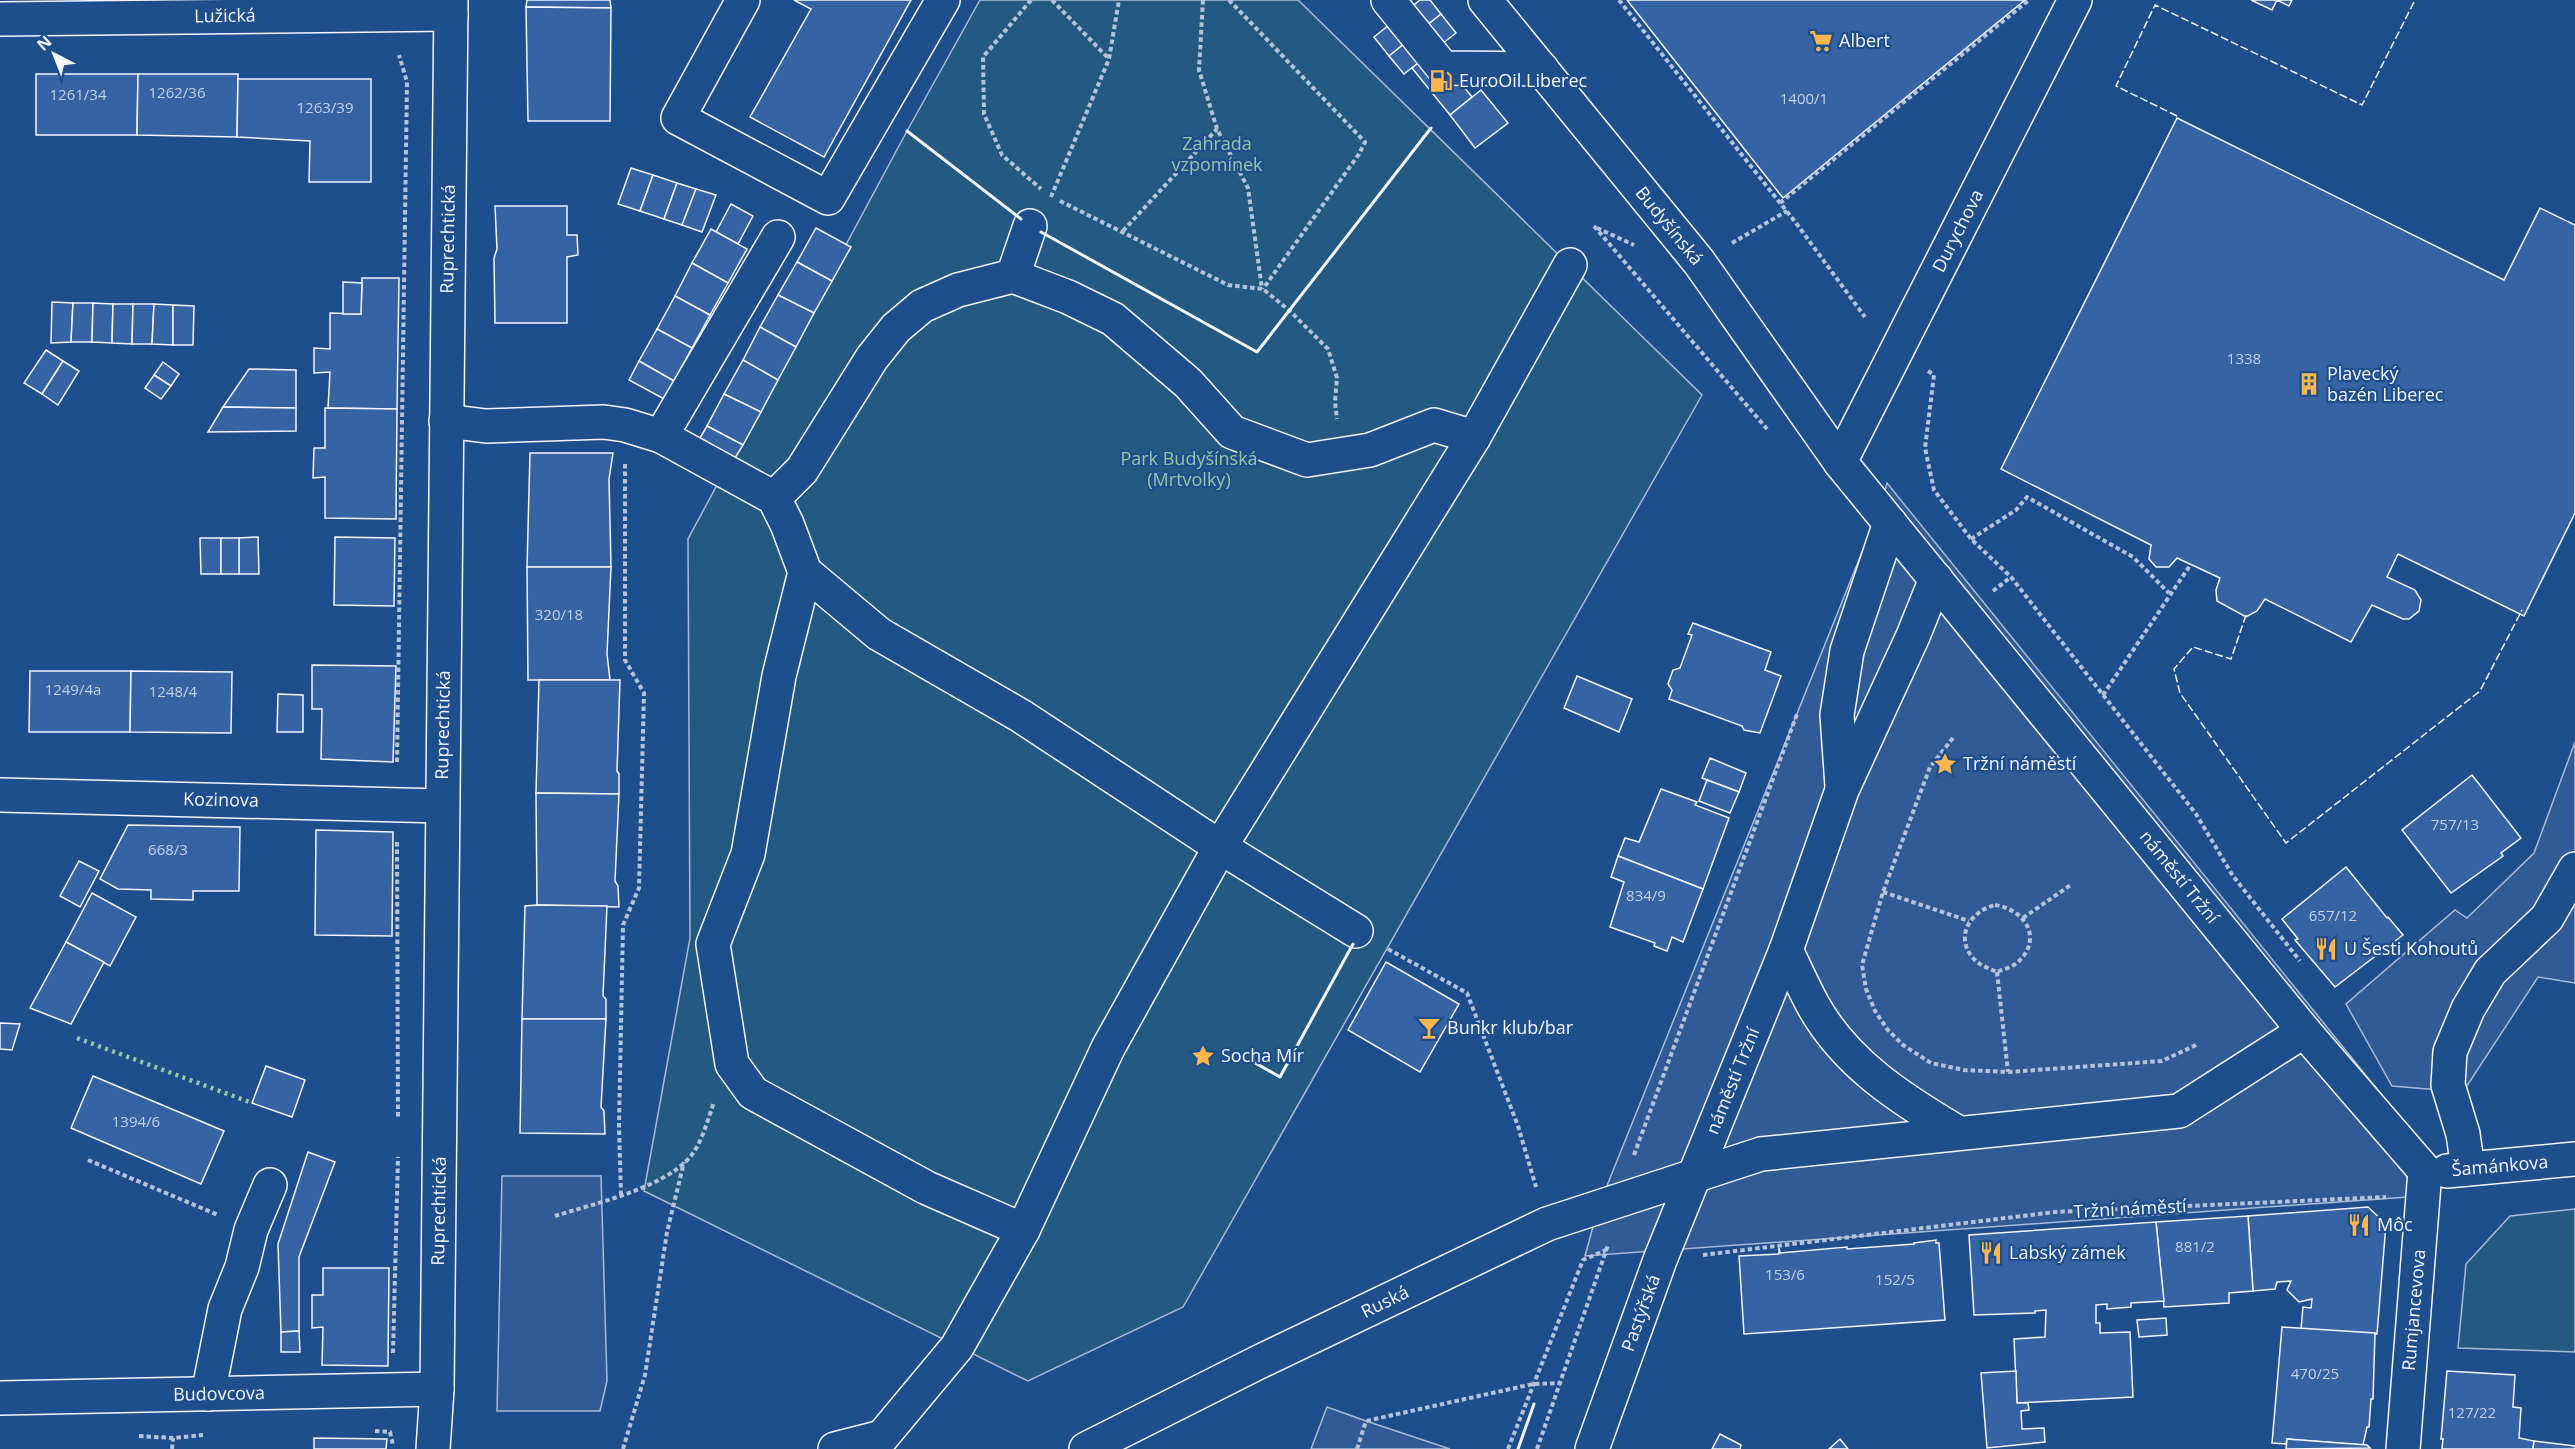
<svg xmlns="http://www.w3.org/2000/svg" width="2575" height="1449" font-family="'Open Sans',sans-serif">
  <rect width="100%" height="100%" fill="#1f4e8c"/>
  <!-- green -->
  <g fill="#245a82" stroke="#a8bbd7" stroke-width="1.5">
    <polygon points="980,0 1298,0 1702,395 1183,1307 1028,1381 644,1191 690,938 688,539 907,131"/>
    <polygon points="2575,1209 2575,1352 2458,1348 2466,1264 2510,1216"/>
  </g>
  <!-- parking -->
  <g fill="#305b95" stroke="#a8bbd7" stroke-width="1.5">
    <polygon points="1887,483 2394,1110 2422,1196 1585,1256 1598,1208 1879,510"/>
    <polygon points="2575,742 2575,983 2538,977 2463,1092 2392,1086 2346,1004 2455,910 2467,918 2534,853"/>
    <polygon points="502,1176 601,1176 607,1381 600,1411 497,1411"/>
    <polygon points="1327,1407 1366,1421 1450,1449 1311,1449"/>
  </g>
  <!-- building -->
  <g fill="#3563a3" stroke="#f2f6ff" stroke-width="1.5">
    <polygon points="527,0 610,0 611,8 526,7"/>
    <polygon points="794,0 911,0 824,157 750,117 811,9"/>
    <polygon points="1420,0 1430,0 1441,14 1389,56 1374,37"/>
    <polygon points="1627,0 2025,0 1783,198"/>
    <polygon points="2251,0 2292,0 2289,6 2277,0 2272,10"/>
    <polygon points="526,7 611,8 610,121 528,121"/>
    <polygon points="1441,14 1456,33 1404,74 1389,56"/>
    <polygon points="1434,50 1472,97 1450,115 1412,68"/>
    <polygon points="36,74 138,74 137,135 36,135"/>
    <polygon points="138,74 238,74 237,137 137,135"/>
    <polygon points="238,79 371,79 371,182 309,182 310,141 237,137"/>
    <polygon points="1481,90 1508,123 1475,148 1450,115"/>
    <polygon points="2177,118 2504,280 2540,208 2575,225 2575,513 2524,616 2398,554 2387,577 2415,590 2421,600 2419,611 2409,619 2403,619 2372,605 2351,642 2265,599 2257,611 2246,617 2217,601 2216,590 2220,578 2177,558 2169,567 2156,567 2149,559 2151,545 2001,469"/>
    <polygon points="631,168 653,175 640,211 618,204"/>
    <polygon points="653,175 677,183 664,219 640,211"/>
    <polygon points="677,183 696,189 682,225 664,219"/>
    <polygon points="696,189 716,195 702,232 682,225"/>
    <polygon points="731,204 753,216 738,244 716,232"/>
    <polygon points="495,206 567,206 567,235 577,235 578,255 567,257 567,323 495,323 494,258 497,249"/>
    <polygon points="816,228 851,247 832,281 797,262"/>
    <polygon points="711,229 747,249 728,283 692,263"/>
    <polygon points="797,262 832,281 814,313 778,295"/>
    <polygon points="692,263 728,283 710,315 675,296"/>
    <polygon points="362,278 399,278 397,409 328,408 330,372 314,373 314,348 330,349 330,313 361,314"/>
    <polygon points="343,282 362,283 361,314 343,314"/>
    <polygon points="778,295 814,313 796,347 760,327"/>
    <polygon points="675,296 710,315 692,348 657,329"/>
    <polygon points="52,302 73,303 71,342 51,343"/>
    <polygon points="73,303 93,303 92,342 71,342"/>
    <polygon points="93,303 113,304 112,343 92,342"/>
    <polygon points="113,304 133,304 132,344 112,343"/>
    <polygon points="133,304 154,304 152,344 132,344"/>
    <polygon points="154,304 173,305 173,345 152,344"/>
    <polygon points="173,305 194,306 193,345 173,345"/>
    <polygon points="760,327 796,347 778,380 743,360"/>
    <polygon points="657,329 692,348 674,381 639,361"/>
    <polygon points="46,350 63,361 42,394 24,383"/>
    <polygon points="743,360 778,380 761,412 724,394"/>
    <polygon points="63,361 79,371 58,405 42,394"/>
    <polygon points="639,361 674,381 664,399 629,380"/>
    <polygon points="163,362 179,374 171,386 154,375"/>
    <polygon points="249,369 296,370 296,408 223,407"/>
    <polygon points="154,375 171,386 161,399 145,388"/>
    <polygon points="724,394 761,412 743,445 707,426"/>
    <polygon points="223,407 296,408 296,431 208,432"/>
    <polygon points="325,408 397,409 396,519 325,518 325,477 313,478 314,448 325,448"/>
    <polygon points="707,426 743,445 732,463 697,443"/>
    <polygon points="530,453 613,453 609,479 611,567 527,567"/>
    <polygon points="258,537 259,574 239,574 239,538"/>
    <polygon points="335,537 395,538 394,606 334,605"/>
    <polygon points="200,538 221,538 221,574 201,574"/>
    <rect x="221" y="538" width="18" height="36"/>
    <polygon points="527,567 611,567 607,654 610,680 528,680"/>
    <polygon points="1693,623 1771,652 1765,670 1781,676 1760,733 1744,730 1742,726 1669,699 1672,690 1668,684 1673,670 1680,668 1692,635 1688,634"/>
    <polygon points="312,665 396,666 393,762 321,759 322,709 312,709"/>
    <polygon points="30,671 131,671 130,732 29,732"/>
    <polygon points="131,671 232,672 231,733 130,732"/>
    <polygon points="1577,676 1632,699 1619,732 1564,708"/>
    <polygon points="539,680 620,680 617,771 619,774 619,794 536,793"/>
    <polygon points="278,694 303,695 303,732 277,732"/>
    <polygon points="1710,758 1746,773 1739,792 1702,778"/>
    <polygon points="2472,775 2521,838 2501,853 2503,856 2451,893 2402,830"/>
    <polygon points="1707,780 1739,792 1730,813 1699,801"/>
    <polygon points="1661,789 1697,802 1695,805 1729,818 1703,889 1618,856 1625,838 1639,842"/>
    <polygon points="536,793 619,794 615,881 618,886 619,907 537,905"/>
    <polygon points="128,825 240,827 239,891 193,891 193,900 151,899 151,890 118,889 100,879"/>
    <polygon points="316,830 393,832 392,936 315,935"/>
    <polygon points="1618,856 1703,889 1683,942 1672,937 1667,951 1654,946 1655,943 1610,927 1624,882 1611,877"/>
    <polygon points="79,861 99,871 80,907 60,896"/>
    <polygon points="2346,867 2387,918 2388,917 2403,935 2335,987 2295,940 2298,939 2282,919"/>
    <polygon points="92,893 136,917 110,966 66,942"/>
    <polygon points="537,905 607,906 603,996 606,999 606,1019 522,1019 525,906"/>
    <polygon points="66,942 104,962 71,1024 30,1008"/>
    <polygon points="1386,962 1459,1004 1420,1072 1348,1030"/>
    <polygon points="522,1019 606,1019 601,1107 604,1111 605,1134 520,1133"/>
    <polygon points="0,1023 20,1024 12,1050 0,1049"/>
    <polygon points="266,1066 305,1080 292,1117 252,1103"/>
    <polygon points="93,1076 224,1131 201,1184 71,1128"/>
    <polygon points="308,1152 335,1162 299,1257 299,1331 281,1332 278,1244"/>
    <polygon points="2368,1207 2386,1224 2377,1334 2301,1329 2303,1307 2311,1308 2312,1299 2299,1302 2287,1290 2291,1281 2277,1282 2275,1289 2253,1291 2248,1216"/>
    <polygon points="2248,1216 2253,1291 2229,1293 2229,1303 2164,1307 2156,1222"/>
    <polygon points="2156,1222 2164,1301 2131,1303 2131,1307 2107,1309 2107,1304 2096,1305 2096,1323 2100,1323 2100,1333 2130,1332 2133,1397 2017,1403 2014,1339 2045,1337 2046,1310 2035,1311 2035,1313 1974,1315 1969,1235"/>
    <polygon points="1936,1240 1936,1243 1939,1243 1945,1320 1744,1334 1739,1256 1779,1254 1779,1248 1780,1253 1847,1247 1847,1249 1914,1244 1914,1243"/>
    <polygon points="323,1268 389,1268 388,1366 322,1365 323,1327 312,1328 312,1295 323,1295"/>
    <polygon points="2166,1318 2167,1335 2139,1337 2137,1320"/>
    <polygon points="2282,1327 2375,1333 2373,1399 2371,1399 2369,1427 2367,1427 2363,1445 2287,1439 2286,1444 2272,1443"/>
    <polygon points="299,1331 300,1352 281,1352 281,1332"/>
    <polygon points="2016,1371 2017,1403 2028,1403 2029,1410 2021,1411 2022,1429 2044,1428 2045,1442 1987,1448 1981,1373"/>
    <polygon points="2447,1371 2515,1375 2513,1407 2521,1408 2519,1438 2534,1441 2533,1449 2442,1449 2443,1439 2441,1439"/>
    <polygon points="1720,1434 1741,1445 1740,1449 1712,1449"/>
    <polygon points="314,1438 387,1439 386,1449 314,1449"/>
    <polygon points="1840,1439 1848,1449 1829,1449"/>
    <polygon points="2287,1439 2367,1445 2370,1448 2286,1449"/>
    <polygon points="2534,1441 2575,1446 2575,1449 2533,1449"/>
  </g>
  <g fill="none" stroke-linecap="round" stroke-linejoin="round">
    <!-- minor casing -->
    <g stroke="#f2f6ff" stroke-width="36">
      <g id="minor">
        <polyline points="743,0 678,118 828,198 943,0"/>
        <polyline points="1388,0 1443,68 1542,69"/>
        <polyline points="1485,0 1699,262 1840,462 2304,1031 2425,1171"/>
        <polyline points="0,19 451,14"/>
        <polyline points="1013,276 1030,226"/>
        <polyline points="446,421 486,426 604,422 625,425 661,436 774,498 787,524 805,572 879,634 1021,716 1220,847 1356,931"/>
        <polyline points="661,436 778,237"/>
        <polyline points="1840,462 2075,0"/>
        <polyline points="774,498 802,470 872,358 896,328 922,306 958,290 1013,276 1068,297 1113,319 1188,383 1232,432 1307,460 1370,450 1434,425 1474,437"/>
        <polyline points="805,572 779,676 748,854 713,944 732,1064 753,1093 927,1188 1023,1230"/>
        <polyline points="1842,786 1837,715 1847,651 1890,523"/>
        <polyline points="0,795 442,806"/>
        <path d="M1786,950c9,18 17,37 27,55 32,58 88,94 144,127"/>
        <polyline points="2468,1169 2463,1134 2448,1085 2450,1052 2468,1009 2490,972 2547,918 2575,869"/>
        <polyline points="2447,1171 2575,1159"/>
        <polyline points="208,1394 225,1309 242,1267 251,1230 270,1185"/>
        <polyline points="0,1398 437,1389"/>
        <polyline points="433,1449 437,1389 451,0"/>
        <polyline points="835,1449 882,1437 957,1347 1023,1230 1108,1048 1220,847 1474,437 1570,265"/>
        <polyline points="1086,1449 1259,1362 1547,1224 1761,1154 2179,1111 2304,1031"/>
        <polyline points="1592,1449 1660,1260 1786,950 1842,790 1913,636 1936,579"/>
        <polyline points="2403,1449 2425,1171"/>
      </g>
    </g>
    <!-- path -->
    <g stroke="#b3c4dc" stroke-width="4" stroke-dasharray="4.5 3" stroke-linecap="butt">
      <polyline points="1031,0 983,57 984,114 1002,155 1041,189"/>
      <polyline points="1052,0 1109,59"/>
      <polyline points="1203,0 1199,70 1217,129 1248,188 1262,289"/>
      <polyline points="1229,0 1365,142 1359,154 1263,289"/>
      <polyline points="1619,0 1796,223 1865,317"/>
      <polyline points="1051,197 1109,59 1119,0"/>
      <polyline points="1060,201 1228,285 1263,289 1290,311 1328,349 1337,378 1335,402 1337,419"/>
      <polyline points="1780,203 2029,0"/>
      <polyline points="1594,226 1767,429"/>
      <polyline points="1597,228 1634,245"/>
      <polyline points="1123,231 1217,129"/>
      <polyline points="1732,243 1787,211"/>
      <polyline points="1928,371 1934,375 1925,448 1934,490 1971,539 2011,577 2196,814 2233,876 2300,961"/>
      <polyline points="1971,539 2016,510 2027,497 2133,557 2169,593"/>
      <polyline points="1993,591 2011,577"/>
      <polyline points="2103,695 2191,564"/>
      <polyline points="1953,738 1930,767 1883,892 1862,965 1866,989 1875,1011 1887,1029 1903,1045 1931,1063 1964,1070 2008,1072 2162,1061 2196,1045"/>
      <polyline points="397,762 407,82 399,55"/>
      <polyline points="397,842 398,1119"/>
      <polyline points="1883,892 1969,921"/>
      <path d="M1995,905c29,4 49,33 23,57 -5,5 -14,7 -21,10 -9,-4 -18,-7 -24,-14 -19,-22 -2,-47 22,-53z"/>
      <polyline points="2023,918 2072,884"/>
      <polyline points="1388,949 1467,993 1518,1126 1536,1187"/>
      <polyline points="1997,972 2008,1072"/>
      <polyline points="1634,1155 1797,714"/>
      <polyline points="88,1160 218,1215"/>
      <polyline points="621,1195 619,1126 623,925 639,888 644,693 625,660 625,463"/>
      <path d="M555,1216c38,-12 109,-28 135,-59 12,-14 18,-38 24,-55"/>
      <polyline points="1703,1255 2055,1212 2386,1197"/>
      <polyline points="393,1353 398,1157"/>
      <polyline points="375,1431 390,1432 393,1445"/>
      <polyline points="139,1436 173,1438 203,1435"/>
      <polyline points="172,1449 173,1438"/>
      <polyline points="623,1449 645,1375 667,1232 684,1162"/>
      <polyline points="1357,1449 1366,1421 1533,1384 1561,1383"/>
      <polyline points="1508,1449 1583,1260 1606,1250"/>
      <polyline points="1537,1449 1608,1245"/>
    </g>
    <!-- minor -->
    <use href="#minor" stroke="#1f4e8c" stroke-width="33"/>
    <!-- hedge -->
    <polyline stroke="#97c8a6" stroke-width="4.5" stroke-dasharray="3 4.5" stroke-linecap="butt" points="77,1038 252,1103"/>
    <!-- fence -->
    <g stroke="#f2f6ff" stroke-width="1.5" stroke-dasharray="8 3" stroke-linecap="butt">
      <polyline points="2177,116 2116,86 2155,5 2362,105 2415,0"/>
      <polyline points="2246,615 2231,659 2193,647 2174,669 2180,693 2286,843 2480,691 2522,610"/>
    </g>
    <!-- wall -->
    <g stroke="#f2f6ff" stroke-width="3">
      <polyline points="907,131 1021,219"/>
      <polyline points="1041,232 1257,352 1431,128"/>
      <polyline points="1250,1060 1280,1077 1353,944"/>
      <polyline points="1518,1449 1534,1404"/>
    </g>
  </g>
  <!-- icons -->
  <defs>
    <g id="supermarket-bare" transform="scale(1.8)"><path d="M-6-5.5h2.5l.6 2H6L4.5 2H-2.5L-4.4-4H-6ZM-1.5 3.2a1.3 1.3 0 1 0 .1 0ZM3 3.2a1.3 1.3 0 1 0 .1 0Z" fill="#ffb74d" stroke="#1f4e8c" stroke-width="2.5" paint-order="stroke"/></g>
    <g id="fuel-bare" transform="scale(1.8)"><path d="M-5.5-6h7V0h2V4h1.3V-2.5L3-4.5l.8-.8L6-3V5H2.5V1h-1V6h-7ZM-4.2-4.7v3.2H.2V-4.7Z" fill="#ffb74d" stroke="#1f4e8c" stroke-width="2.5" paint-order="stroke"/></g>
    <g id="building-bare" transform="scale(1.8)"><path d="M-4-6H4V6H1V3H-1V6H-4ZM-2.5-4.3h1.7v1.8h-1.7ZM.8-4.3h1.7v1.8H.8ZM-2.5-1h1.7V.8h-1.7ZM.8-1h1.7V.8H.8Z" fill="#ffb74d" stroke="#1f4e8c" stroke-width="2.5" paint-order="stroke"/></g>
    <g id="sight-bare" transform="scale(1.8)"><path d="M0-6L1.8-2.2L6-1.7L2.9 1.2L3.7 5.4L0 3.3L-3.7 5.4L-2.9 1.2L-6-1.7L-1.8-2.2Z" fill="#ffb74d" stroke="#1f4e8c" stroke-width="2.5" paint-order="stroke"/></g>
    <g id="restaurant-bare" transform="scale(1.8)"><path d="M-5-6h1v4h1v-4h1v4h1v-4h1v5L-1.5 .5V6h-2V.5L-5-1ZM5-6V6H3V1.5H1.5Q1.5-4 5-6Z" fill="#ffb74d" stroke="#1f4e8c" stroke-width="2.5" paint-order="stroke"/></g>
    <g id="bar-bare" transform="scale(1.8)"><path d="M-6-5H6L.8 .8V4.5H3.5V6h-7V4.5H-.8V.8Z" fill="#ffb74d" stroke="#1f4e8c" stroke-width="2.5" paint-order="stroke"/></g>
  </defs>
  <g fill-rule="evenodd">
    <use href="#supermarket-bare" x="1821" y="41"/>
    <use href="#fuel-bare" x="1441" y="81"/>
    <use href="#building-bare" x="2309" y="384"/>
    <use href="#sight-bare" x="1945" y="764"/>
    <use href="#restaurant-bare" x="2326" y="949"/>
    <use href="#bar-bare" x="1429" y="1028"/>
    <use href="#sight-bare" x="1203" y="1056"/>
    <use href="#restaurant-bare" x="2359" y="1225"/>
    <use href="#restaurant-bare" x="1991" y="1253"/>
  </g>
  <g text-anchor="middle" stroke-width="4.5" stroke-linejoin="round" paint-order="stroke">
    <!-- number labels -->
    <g font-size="15" fill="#c3d1e8">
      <text x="177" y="98">1262/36</text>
      <text x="78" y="100">1261/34</text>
      <text x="1804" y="104">1400/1</text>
      <text x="325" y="113">1263/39</text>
      <text x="2244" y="364">1338</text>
      <text x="559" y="620">320/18</text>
      <text x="73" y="695">1249/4a</text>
      <text x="173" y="697">1248/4</text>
      <text x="2455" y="830">757/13</text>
      <text x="168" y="855">668/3</text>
      <text x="1646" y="901">834/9</text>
      <text x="2333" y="921">657/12</text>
      <text x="136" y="1127">1394/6</text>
      <text x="2195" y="1252">881/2</text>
      <text x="1785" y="1280">153/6</text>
      <text x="1895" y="1285">152/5</text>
      <text x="2315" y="1379">470/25</text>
      <text x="2472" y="1418">127/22</text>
    </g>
    <!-- street labels -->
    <g font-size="18" fill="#f2f6ff" stroke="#1f4e8c">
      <text transform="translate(225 16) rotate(-1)" y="6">Lužická</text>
      <text transform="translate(1669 226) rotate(51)" y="6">Budyšínská</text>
      <text transform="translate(1958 231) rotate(-63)" y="6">Durychova</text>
      <text transform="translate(448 239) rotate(-89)" y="6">Ruprechtická</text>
      <text transform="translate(443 725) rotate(-89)" y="6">Ruprechtická</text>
      <text transform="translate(221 800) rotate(1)" y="6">Kozinova</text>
      <text transform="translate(2179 877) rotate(51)" y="6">náměstí Tržní</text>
      <text transform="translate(1733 1081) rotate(-68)" y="6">náměstí Tržní</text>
      <text transform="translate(2500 1166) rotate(-5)" y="6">Šamánkova</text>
      <text transform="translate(2130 1209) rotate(-3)" y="6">Tržní náměstí</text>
      <text transform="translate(439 1211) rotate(-89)" y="6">Ruprechtická</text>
      <text transform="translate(1385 1302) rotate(-26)" y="6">Ruská</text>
      <text transform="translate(2414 1310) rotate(-85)" y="6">Rumjancevova</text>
      <text transform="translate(1641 1313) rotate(-70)" y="6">Pastýřská</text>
      <text transform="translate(219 1394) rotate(-1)" y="6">Budovcova</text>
    </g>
    <!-- poi labels -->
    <g font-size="18" fill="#f2f6ff" stroke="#1f4e8c" text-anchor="start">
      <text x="1839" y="47">Albert</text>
      <text x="1459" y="87">EuroOil Liberec</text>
      <text x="2327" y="380">Plavecký<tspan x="2327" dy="21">bazén Liberec</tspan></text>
      <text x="1963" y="770">Tržní náměstí</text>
      <text x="2344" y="955">U Šesti Kohoutů</text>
      <text x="1447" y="1034">Bunkr klub/bar</text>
      <text x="1221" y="1062">Socha Mír</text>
      <text x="2377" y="1231">Môc</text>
      <text x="2009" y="1259">Labský zámek</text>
    </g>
    <!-- park labels -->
    <g font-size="18" fill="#97c8a6" stroke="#1f4e8c">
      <text x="1217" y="150">Zahrada<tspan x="1217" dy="21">vzpomínek</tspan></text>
      <text x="1189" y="465">Park Budyšínská<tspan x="1189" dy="21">(Mrtvolky)</tspan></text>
    </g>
  </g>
  <!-- north arrow -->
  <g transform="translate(54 54) rotate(318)" stroke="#1f4e8c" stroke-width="4.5" paint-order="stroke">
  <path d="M0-4.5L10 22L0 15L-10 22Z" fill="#f2f6ff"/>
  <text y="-9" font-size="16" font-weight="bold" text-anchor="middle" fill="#f2f6ff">N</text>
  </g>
</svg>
